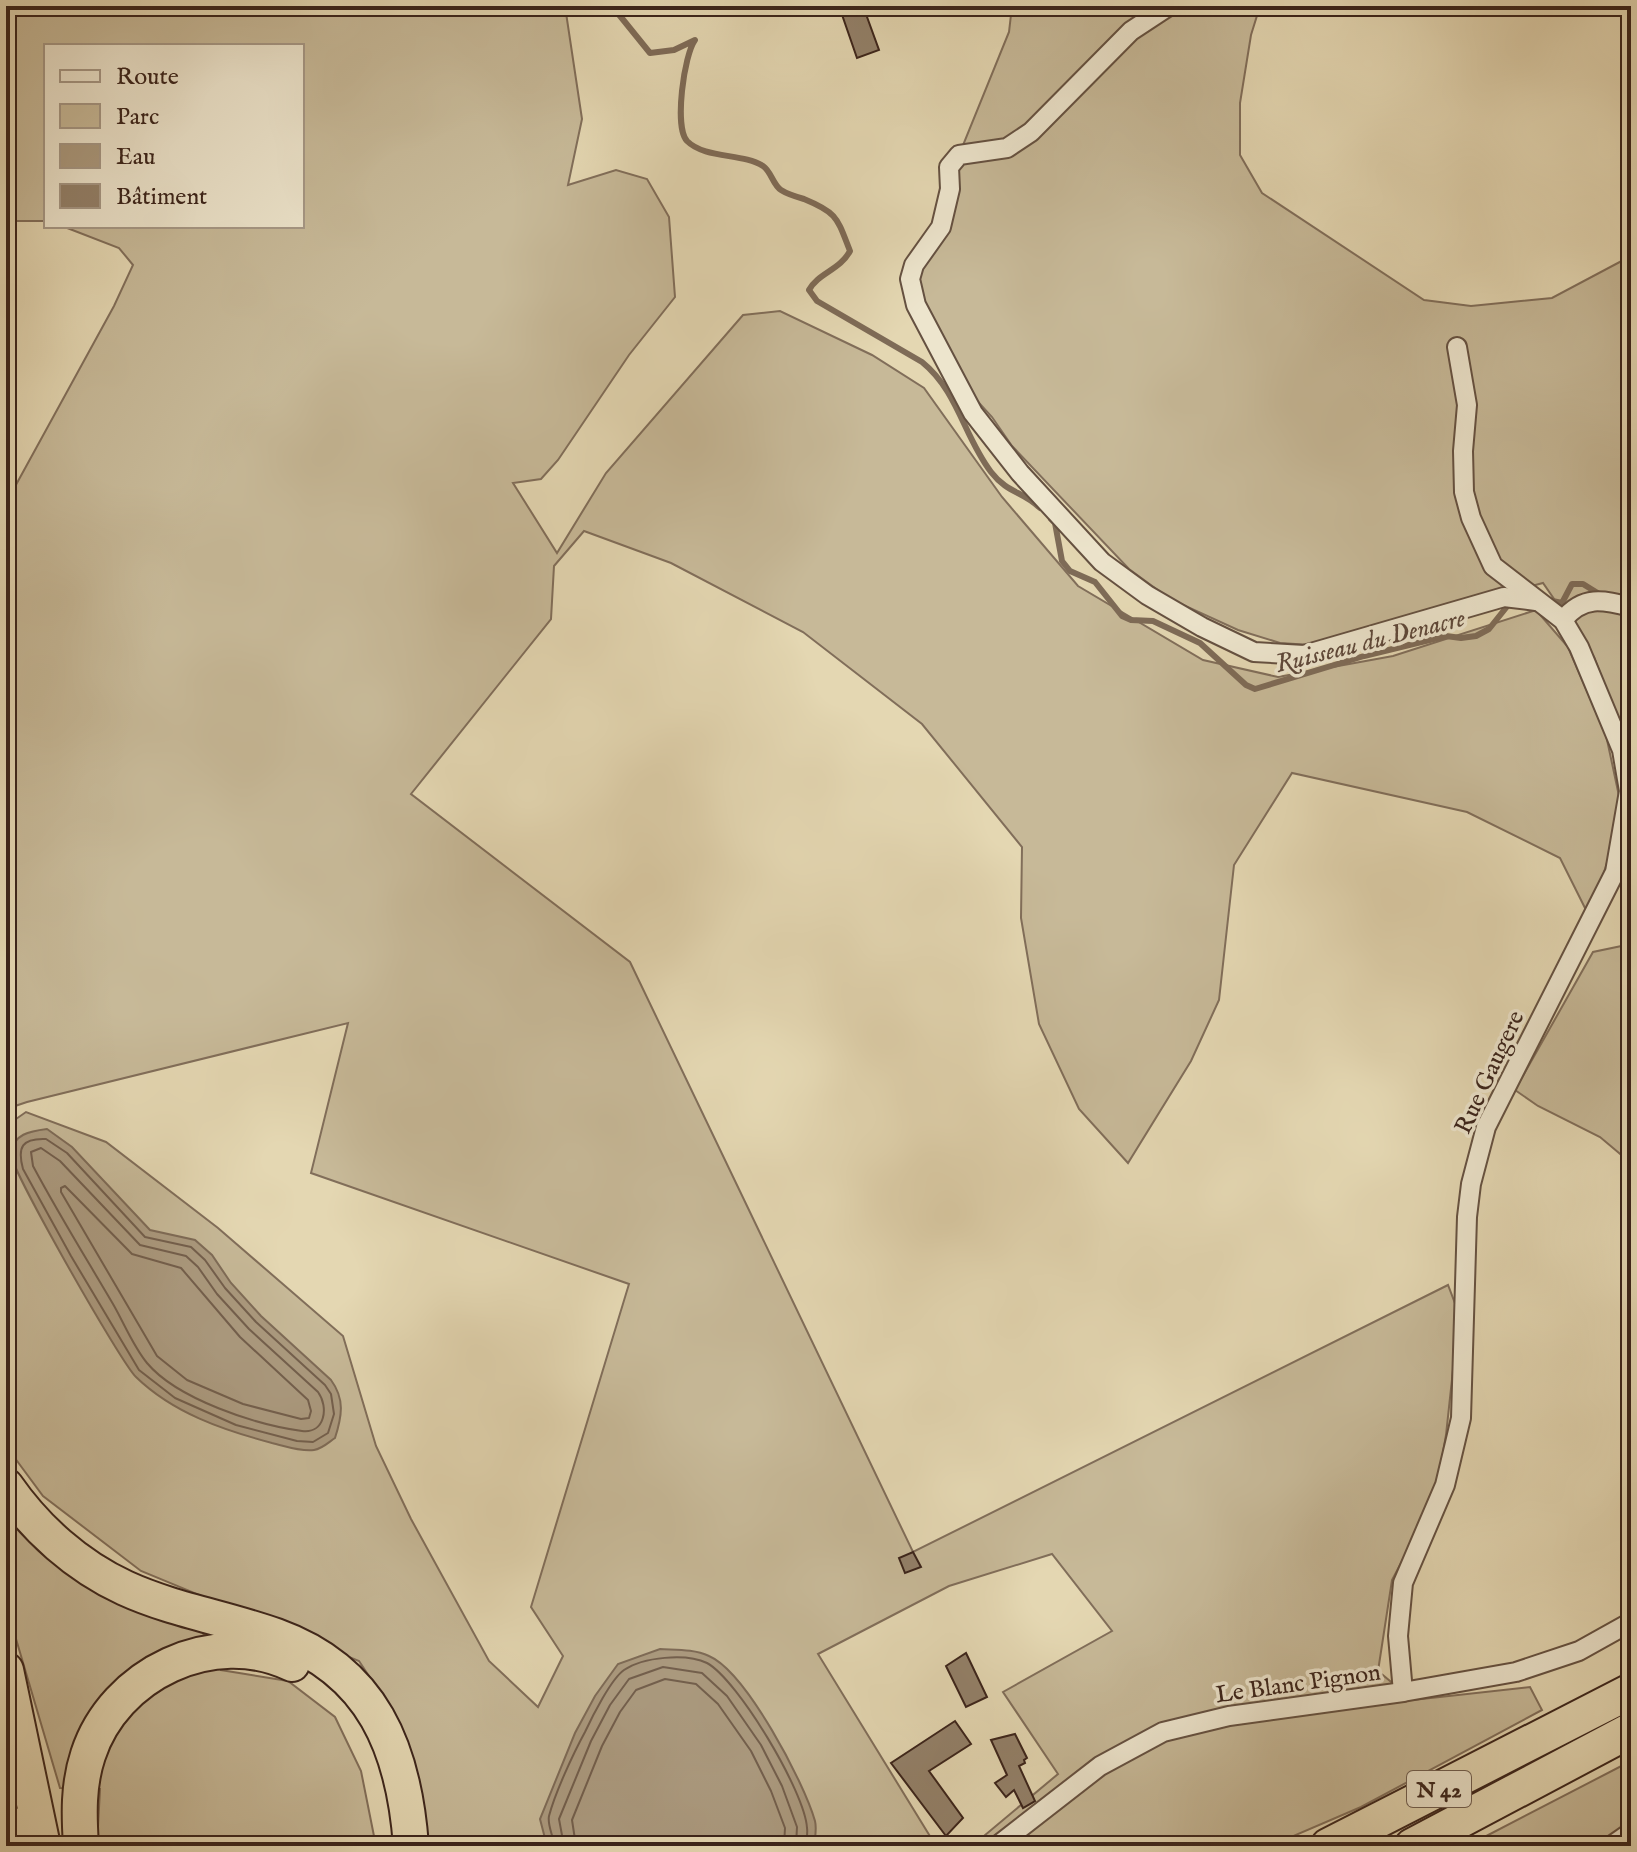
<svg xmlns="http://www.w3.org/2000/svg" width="1637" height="1852" font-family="'IM FELL English',serif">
  <rect width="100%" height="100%" fill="#e4d7b2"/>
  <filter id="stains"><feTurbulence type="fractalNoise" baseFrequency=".0025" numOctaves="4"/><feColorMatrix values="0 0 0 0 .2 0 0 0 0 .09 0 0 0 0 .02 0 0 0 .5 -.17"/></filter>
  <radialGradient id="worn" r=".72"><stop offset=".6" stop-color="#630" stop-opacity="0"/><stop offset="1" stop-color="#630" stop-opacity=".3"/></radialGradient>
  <!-- green -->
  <g fill="#c7b998" stroke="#816e5a" stroke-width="2">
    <polygon points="6,6 565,6 582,119 568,185 616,170 647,179 669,217 675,297 629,355 558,460 541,479 513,483 557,553 606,473 743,315 780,311 872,355 924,388 1002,497 1078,586 1203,660 1278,677 1393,656 1536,610 1568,647 1606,735 1619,796 1616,833 1599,889 1587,912 1560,858 1467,812 1292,773 1234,865 1219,1000 1191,1061 1128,1163 1079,1109 1039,1024 1021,918 1022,847 922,724 803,632 671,563 584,531 554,566 551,619 411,794 630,962 913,1552 1448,1285 1459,1314 1446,1435 1435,1499 1392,1580 1378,1671 1413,1700 1530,1687 1542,1710 1361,1807 1270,1846 972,1846 1058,1774 1003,1692 1112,1631 1052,1554 949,1586 818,1654 936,1846 427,1846 419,1788 398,1720 359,1661 141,1571 43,1496 6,1446 6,1126 26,1112 106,1142 218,1228 343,1336 376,1446 411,1519 489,1661 538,1707 563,1656 531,1607 629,1284 311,1173 348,1023 27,1102 6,1109 6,503 114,306 133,265 119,248 62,226 302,226 302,46 46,46 46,221 6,221"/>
    <polygon points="1012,6 1260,6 1251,35 1240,103 1240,155 1262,193 1424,300 1471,306 1552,298 1631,256 1631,765 1620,725 1594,657 1543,583 1311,645 1280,643 1238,630 1170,599 1129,569 1012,446 992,417 950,371 935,344 914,265 941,227 959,155 1009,32"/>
    <polygon points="1631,944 1631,1163 1600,1137 1538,1106 1515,1090 1593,952"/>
    <polygon points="6,1504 202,1631 221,1670 288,1681 335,1717 361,1771 376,1846 97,1846 100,1789 60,1788 6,1605"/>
    <polygon points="1631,1761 1631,1846 1467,1846"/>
  </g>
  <!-- water -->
  <g fill="#ab9a7f" stroke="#7e6b57" stroke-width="2">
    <path d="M47,1129l25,18 78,83 45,10 17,15 19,28 30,33 70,64c14,19 11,36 4,58 -6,4 -13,11 -21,12 -13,2 -29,-4 -42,-7 -49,-13 -99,-30 -136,-66 -15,-14 -126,-209 -125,-223 1,-20 20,-23 36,-25z"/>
    <path d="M660,1649c16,1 34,0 49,7 37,16 95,126 106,165 2,8 0,17 -1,25h-267l-7,-27 35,-86 20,-37 23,-32z"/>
  </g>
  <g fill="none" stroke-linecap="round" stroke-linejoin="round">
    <!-- shore -->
    <g stroke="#735f4d" stroke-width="2">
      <path d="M46,1139l21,14 78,84 46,10 14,13 20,28 31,34 69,63 6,9 3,20 -6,19 -15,9 -16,-1 -61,-16 -61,-27 -36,-28 -68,-114 -48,-87c-6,-22 -1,-31 23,-30z"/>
      <path d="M41,1148l19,13 80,84 46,11 12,11 19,27 32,35 69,63c11,15 7,42 -16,39 -46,-6 -125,-32 -155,-68 -14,-17 -23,-40 -34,-59 -27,-46 -55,-91 -80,-138l-2,-14z"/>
      <polygon points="65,1186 132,1254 181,1268 240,1337 308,1400 311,1411 309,1418 301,1419 243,1404 187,1380 157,1356 61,1192 61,1188"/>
      <path d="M554,1846c0,-9 -7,-21 -5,-30 6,-23 24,-62 36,-84 7,-15 26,-53 39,-62 19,-13 62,-17 83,-7 31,17 98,129 100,165 1,6 -1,12 -1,18"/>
      <polyline points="564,1846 559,1819 591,1741 610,1705 629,1679 663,1667 702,1673 727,1696 761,1745 782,1786 797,1827 796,1846"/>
      <polyline points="576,1846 572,1820 602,1746 620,1712 636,1690 665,1679 696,1684 718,1704 751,1751 771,1791 785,1828 784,1846"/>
    </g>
    <!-- stream -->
    <g stroke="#7e6b57" stroke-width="6">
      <path d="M612,6l38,47 24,-3 21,-10c-11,15 -21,87 -8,101 18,18 56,12 76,25 8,5 10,19 18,24 6,4 16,7 23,9 34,14 33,19 46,52 -10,19 -32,22 -41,39l8,11 105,61c36,29 42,75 69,110 17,22 32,19 49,36"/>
      <polyline points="1051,519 1055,523 1062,561 1070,571 1095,582 1122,616 1131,620 1153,621 1200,643 1246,685 1255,689 1364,656 1446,636 1461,638 1476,636 1489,629 1509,604"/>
      <polyline points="1543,599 1562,603 1572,584 1583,584 1604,597"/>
    </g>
  </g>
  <!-- building -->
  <g fill="#93816a" stroke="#3b241b" stroke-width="2">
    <polygon points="839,6 863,6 879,50 857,58"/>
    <polygon points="913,1552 921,1567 905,1573 899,1558"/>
    <polygon points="966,1653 987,1697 966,1707 946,1666"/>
    <polygon points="955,1721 971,1744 929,1771 963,1818 946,1836 891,1763"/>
    <polygon points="1015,1734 1027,1758 1024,1760 1025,1763 1019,1766 1035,1801 1023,1808 1014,1790 1006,1797 995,1783 1007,1775 991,1740"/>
  </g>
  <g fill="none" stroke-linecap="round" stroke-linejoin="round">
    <!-- street casing -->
    <g stroke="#655141" stroke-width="22">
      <g id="street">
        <polyline points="1169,6 1131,31 1031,132 1007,148 959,155 949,167 950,189 941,227 914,265 910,279 916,305 973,413 1020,473 1102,562 1147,595 1202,627 1254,652 1304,655 1504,597 1536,601"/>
        <path d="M1563,620c20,-25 40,-20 68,-13"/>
        <polyline points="1403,1692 1398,1636 1403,1583 1445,1485 1461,1418 1467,1217 1471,1184 1486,1127 1615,872 1629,791 1622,750 1579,647 1563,620 1493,566 1471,518 1464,492 1463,451 1467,405 1457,347"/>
        <polyline points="997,1846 1100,1766 1163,1732 1229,1716 1403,1692 1516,1672 1579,1651 1631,1622"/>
        <polyline points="1611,1846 1631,1832"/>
      </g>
    </g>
    <!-- highway casing -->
    <g stroke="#3b241b" stroke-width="38">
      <g id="highway">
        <path d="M6,1486c30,43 71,80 119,102 48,22 101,30 151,48 97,35 128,113 135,210"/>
        <polyline points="6,1670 43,1846"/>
        <polyline points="6,1821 10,1846"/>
        <path d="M81,1846c-2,-31 -3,-61 7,-91 26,-81 125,-129 204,-91"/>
        <polyline points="1328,1846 1631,1691"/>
        <polyline points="1412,1846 1631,1730"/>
      </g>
    </g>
    <!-- street -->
    <use href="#street" stroke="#ede5cd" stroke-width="18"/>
    <!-- highway -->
    <use href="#highway" stroke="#e4d7b2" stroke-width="34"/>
  </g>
  <g text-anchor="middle" stroke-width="7" stroke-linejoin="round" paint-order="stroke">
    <!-- shield labels -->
    <rect fill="#ede5cd" stroke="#705e50" stroke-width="2" x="1407" y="1771" width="64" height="36" rx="6"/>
    <g font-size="22" font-weight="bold" fill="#3b241b">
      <text x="1439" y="1797">N 42</text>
    </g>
    <!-- street labels -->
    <g font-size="24" fill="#3b241b" stroke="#ede5cd">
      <text transform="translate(1489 1072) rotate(-65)" y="8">Rue Gaugere</text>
      <text transform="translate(1298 1683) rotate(-8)" y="8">Le Blanc Pignon</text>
    </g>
    <!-- water labels -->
    <g font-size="26" font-style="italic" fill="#5d4739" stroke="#ede5cd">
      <text transform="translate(1370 640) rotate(-14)" y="9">Ruisseau du Denacre</text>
    </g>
  </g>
  <!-- margin -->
  <rect width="1637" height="1852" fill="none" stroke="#e4d7b2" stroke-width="32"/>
  <rect x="8" y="8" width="1621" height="1836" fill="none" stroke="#3b241b" stroke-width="4"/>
  <rect x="16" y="16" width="1605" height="1820" fill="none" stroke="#3b241b" stroke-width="2"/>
  <!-- legend -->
  <rect x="44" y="44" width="260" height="184" fill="#ede5cd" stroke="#a69886" stroke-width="2"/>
  <rect x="60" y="70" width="40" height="12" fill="#ede5cd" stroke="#a69886" stroke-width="2"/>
  <text x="116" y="84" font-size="24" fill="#3b241b">Route</text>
  <rect x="60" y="104" width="40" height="24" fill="#c7b998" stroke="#a69886" stroke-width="2"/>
  <text x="116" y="124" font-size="24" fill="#3b241b">Parc</text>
  <rect x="60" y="144" width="40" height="24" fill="#ab9a7f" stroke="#a69886" stroke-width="2"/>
  <text x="116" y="164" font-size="24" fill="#3b241b">Eau</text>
  <rect x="60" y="184" width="40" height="24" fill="#93816a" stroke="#a69886" stroke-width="2"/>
  <text x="116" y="204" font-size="24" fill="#3b241b">Bâtiment</text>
  <rect width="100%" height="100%" filter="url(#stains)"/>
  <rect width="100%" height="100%" fill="url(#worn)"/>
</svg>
